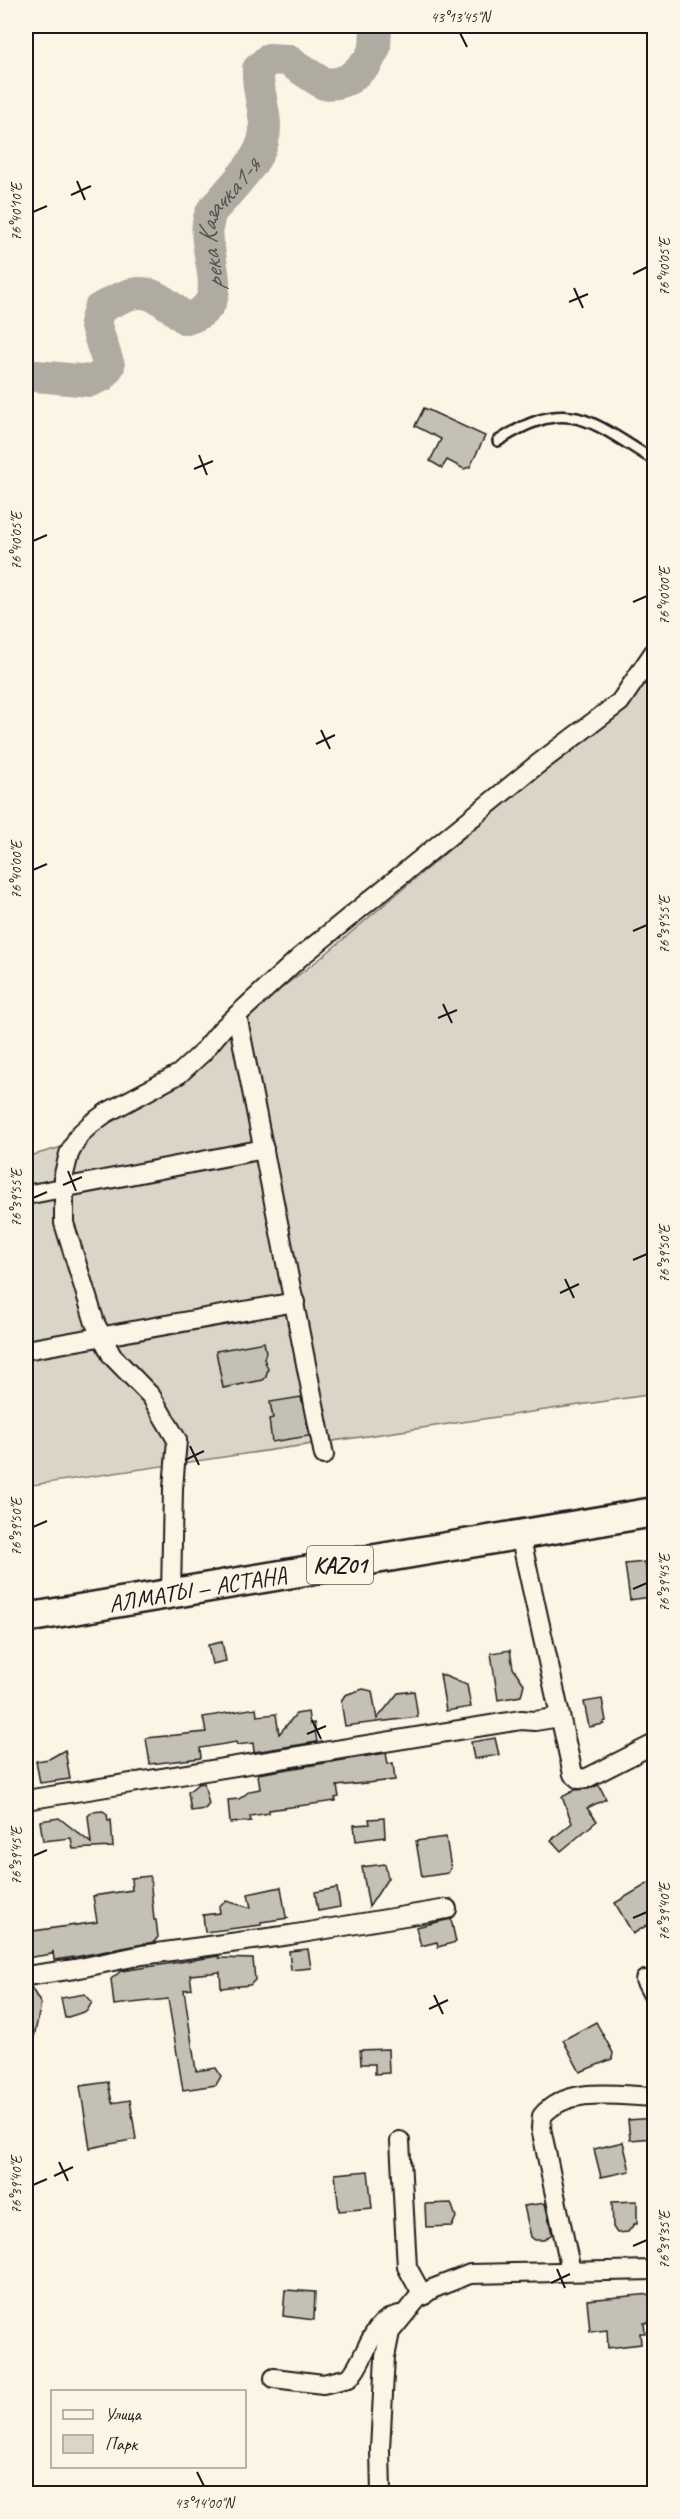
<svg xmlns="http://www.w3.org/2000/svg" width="680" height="2519" font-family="Caveat,sans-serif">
  <rect width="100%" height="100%" fill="#fcf5e5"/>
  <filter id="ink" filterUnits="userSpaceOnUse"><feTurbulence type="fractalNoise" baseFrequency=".0167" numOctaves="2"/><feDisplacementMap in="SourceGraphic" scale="12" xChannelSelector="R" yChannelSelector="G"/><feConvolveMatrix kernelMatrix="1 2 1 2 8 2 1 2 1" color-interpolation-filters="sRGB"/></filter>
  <g filter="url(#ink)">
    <!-- green -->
    <polygon fill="#dbd5c8" stroke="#7c7872" stroke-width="1.5" points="654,667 654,1394 26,1486 26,1157 80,1142 322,957 589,732"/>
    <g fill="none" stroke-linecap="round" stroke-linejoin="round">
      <!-- river -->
      <path stroke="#b0aba1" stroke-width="32" id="s1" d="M26,375l64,6 12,-5 7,-10 -14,-43 4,-14c43,-25 51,-20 87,10 54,-15 11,-68 24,-104 1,-5 7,-10 11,-14 14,-18 36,-38 42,-60 7,-22 -7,-49 -5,-72l11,-10 18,1 37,24 14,-1 11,-4 18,-16 8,-15 1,-22"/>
    </g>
    <!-- building -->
    <g fill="#c4c0b3" stroke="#1c1c1c" stroke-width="1.5">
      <polygon points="424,408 485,436 470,467 464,469 447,460 442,468 430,461 441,439 415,426"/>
      <polygon points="264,1342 266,1352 264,1359 268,1369 266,1377 263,1380 223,1388 216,1351"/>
      <polygon points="301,1397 309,1436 272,1442 269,1419 273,1418 270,1402"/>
      <polygon points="645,1562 650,1597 630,1600 625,1564"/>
      <polygon points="222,1642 226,1661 212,1664 208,1645"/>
      <polygon points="510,1650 513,1668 524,1684 521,1696 498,1700 491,1653"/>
      <polygon points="440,1674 467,1685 471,1707 446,1711"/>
      <polygon points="363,1689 372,1691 377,1719 398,1693 414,1691 418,1717 345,1726 341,1701 345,1695"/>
      <polygon points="602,1699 606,1721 603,1722 604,1724 589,1727 584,1702"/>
      <polygon points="256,1708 257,1716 276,1714 279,1734 296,1714 308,1712 310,1724 314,1723 317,1742 254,1752 253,1743 237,1745 236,1742 200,1748 201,1758 150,1764 146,1738 206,1732 203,1717"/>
      <polygon points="495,1738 499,1755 474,1759 471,1742"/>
      <polygon points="65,1750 70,1779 40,1783 36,1761 49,1759"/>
      <polygon points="386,1753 388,1764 393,1763 395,1780 337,1786 339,1797 335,1798 336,1801 269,1810 269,1813 250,1816 251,1821 230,1823 228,1800 239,1799 250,1791 260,1789 258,1774"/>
      <polygon points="204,1783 209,1804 205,1809 191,1811 188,1792 198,1784"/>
      <polygon points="599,1785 606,1799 587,1808 597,1821 561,1851 551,1840 572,1823 562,1797 575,1790 588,1789"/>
      <polygon points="103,1811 107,1814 108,1821 111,1820 113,1847 73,1849 71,1838 43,1841 40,1821 59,1818 91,1843 88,1816 92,1812"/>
      <polygon points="384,1818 385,1837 356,1841 354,1825 370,1824 369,1819"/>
      <polygon points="446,1837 451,1868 448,1873 422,1877 416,1841"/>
      <polygon points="385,1864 388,1878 369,1907 362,1867"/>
      <polygon points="150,1876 154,1920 156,1920 158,1937 154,1942 75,1957 54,1960 53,1951 52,1954 26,1958 26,1932 97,1922 93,1896 132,1890 131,1878"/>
      <polygon points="654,1880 654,1921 633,1934 615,1903"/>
      <polygon points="281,1887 286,1917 289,1918 261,1922 261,1925 205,1932 203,1915 220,1913 219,1906 226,1901 251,1908 248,1894"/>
      <polygon points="337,1888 340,1907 318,1911 315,1892"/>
      <polygon points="451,1919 456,1942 438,1947 437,1942 421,1946 416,1927"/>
      <polygon points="308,1949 311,1968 291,1970 289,1951"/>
      <polygon points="219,1956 219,1958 253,1959 255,1980 250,1985 221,1988 220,1972 190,1975 192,1989 184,1990 196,2071 216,2068 221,2076 216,2085 183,2090 168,1999 114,2005 111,1979 121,1971"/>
      <polygon points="26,1987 31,1987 41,2004 32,2047 26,2047"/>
      <polygon points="85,1994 92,2002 87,2011 65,2018 61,1998"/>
      <polygon points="596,2022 613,2053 612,2059 580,2072 563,2040"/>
      <polygon points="388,2049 389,2073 375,2074 375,2064 361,2064 360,2050"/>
      <polygon points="108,2082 112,2103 130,2100 136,2139 90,2148 80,2086"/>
      <polygon points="654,2118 654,2138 630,2140 628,2120"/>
      <polygon points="623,2142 630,2171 601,2177 594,2149"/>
      <polygon points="368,2171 372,2208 339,2211 335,2174"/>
      <polygon points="637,2201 637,2224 634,2224 628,2232 617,2233 613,2227 612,2202"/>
      <polygon points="451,2203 456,2217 452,2226 426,2227 425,2204"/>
      <polygon points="545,2203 552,2234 544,2240 535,2240 531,2237 524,2206"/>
      <polygon points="285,2290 315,2292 314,2320 283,2316"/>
      <polygon points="651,2294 654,2322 644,2323 645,2333 640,2333 641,2344 608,2348 607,2330 590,2332 587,2300"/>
    </g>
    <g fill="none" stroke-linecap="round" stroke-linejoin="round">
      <!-- service casing -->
      <g stroke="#1c1c1c" stroke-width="14">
        <path id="service" d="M498,441c71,-46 92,-20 156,19"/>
      </g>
      <!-- minor casing -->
      <g stroke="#1c1c1c" stroke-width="22">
        <g id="minor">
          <polyline points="237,1015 324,1455"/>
          <polyline points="26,1195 264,1149"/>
          <polyline points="26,1350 295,1302"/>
          <polyline points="520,1535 573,1774 579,1779 587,1778 654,1744"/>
          <polyline points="171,1594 173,1488 177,1440 151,1396 112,1356 95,1323 64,1223 64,1174 69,1154 79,1135 91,1124 106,1113 179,1074 202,1053 222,1029 299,958 534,767 620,702 654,652"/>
          <polyline points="26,1800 521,1720 535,1721 560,1717"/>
          <polyline points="26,1976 75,1969 142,1955 290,1935 447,1909"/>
          <polyline points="645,1980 654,1997"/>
          <polyline points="400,2141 407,2267 423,2296"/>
          <path d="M571,2271l-30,-143 1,-12c26,-31 78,-20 112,-19"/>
          <path d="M274,2378l49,6 26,-6c19,-19 19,-56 50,-63"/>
          <polyline points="381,2494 380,2449 385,2357 390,2332 417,2299 432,2289 470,2274 654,2270"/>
        </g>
      </g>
      <!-- trunk casing -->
      <g stroke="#1c1c1c" stroke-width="33">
        <g id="trunk">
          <path id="s2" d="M26,1618l628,-106"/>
        </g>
      </g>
      <!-- service -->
      <use href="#service" stroke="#fcf5e5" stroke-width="9"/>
      <!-- minor -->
      <use href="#minor" stroke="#fcf5e5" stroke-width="18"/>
      <!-- trunk -->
      <use href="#trunk" stroke="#fcf5e5" stroke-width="28"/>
    </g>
  </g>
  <!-- ticks -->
  <path fill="none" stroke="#1c1c1c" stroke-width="2" d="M460,33l7,14M77,181l8,19M71,195l20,-9M33,212l14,-6M633,274l14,-7M574,288l9,20M569,302l19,-8M199,455l8,20M194,469l19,-8M33,541l14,-6M633,602l14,-6M321,730l9,19M316,744l19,-9M33,870l14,-6M633,931l14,-6M443,1004l9,19M438,1018l19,-8M68,1171l8,20M63,1185l19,-8M33,1198l14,-6M633,1260l14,-6M565,1279l9,19M560,1293l19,-9M190,1446l9,19M185,1460l19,-9M33,1527l14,-6M633,1589l14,-6M312,1720l9,19M307,1734l19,-8M33,1856l14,-6M633,1918l14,-6M434,1995l9,19M429,2009l19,-9M59,2162l9,19M54,2176l19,-9M33,2185l14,-6M633,2246l14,-6M557,2269l8,19M551,2283l19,-9M197,2472l7,14"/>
  <g text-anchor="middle" stroke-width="6" stroke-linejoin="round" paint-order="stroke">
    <!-- shield labels -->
    <rect fill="#fcf5e5" stroke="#5f5d58" stroke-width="1.5" x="307" y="1546" width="66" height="38" rx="4.5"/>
    <g font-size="22" font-weight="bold" fill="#1c1c1c">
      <text x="340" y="1573">KАZ01</text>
    </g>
    <!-- street labels -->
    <g font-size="24" fill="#1c1c1c" stroke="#fcf5e5">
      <text dy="8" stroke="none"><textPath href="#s2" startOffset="174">АЛМАТЫ — АСТАНА</textPath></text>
    </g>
    <!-- water labels -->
    <g font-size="26" font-style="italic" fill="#575551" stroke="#fcf5e5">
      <text dy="9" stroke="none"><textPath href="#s1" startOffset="364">река Казачка1-я</textPath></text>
    </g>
  </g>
  <!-- margin -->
  <rect width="680" height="2519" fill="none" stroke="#fcf5e5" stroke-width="66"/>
  <!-- legend -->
  <rect x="51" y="2390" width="195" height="78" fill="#fcf5e5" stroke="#a29e95" stroke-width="1.5"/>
  <rect x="63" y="2410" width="30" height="9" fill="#fcf5e5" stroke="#a29e95" stroke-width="1.5"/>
  <text x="105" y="2420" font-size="18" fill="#1c1c1c">Улица</text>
  <rect x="63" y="2435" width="30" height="18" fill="#dbd5c8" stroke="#a29e95" stroke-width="1.5"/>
  <text x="105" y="2450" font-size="18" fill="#1c1c1c">Парк</text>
  <rect x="33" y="33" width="614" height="2453" fill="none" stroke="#1c1c1c" stroke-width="2"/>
  <g font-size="15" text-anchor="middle" fill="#1c1c1c">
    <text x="460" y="22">43°13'45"N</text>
    <text transform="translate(16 212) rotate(-90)" y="5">76°40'10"E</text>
    <text transform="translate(664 267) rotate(-90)" y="5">76°40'05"E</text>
    <text transform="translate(16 541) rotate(-90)" y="5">76°40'05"E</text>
    <text transform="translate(664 596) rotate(-90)" y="5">76°40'00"E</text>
    <text transform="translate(16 870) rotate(-90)" y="5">76°40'00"E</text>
    <text transform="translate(664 925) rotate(-90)" y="5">76°39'55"E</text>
    <text transform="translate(16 1198) rotate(-90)" y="5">76°39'55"E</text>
    <text transform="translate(664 1254) rotate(-90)" y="5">76°39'50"E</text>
    <text transform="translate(16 1527) rotate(-90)" y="5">76°39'50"E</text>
    <text transform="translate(664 1583) rotate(-90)" y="5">76°39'45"E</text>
    <text transform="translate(16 1856) rotate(-90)" y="5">76°39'45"E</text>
    <text transform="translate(664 1912) rotate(-90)" y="5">76°39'40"E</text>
    <text transform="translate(16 2185) rotate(-90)" y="5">76°39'40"E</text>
    <text transform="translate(664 2240) rotate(-90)" y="5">76°39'35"E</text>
    <text x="204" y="2508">43°14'00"N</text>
  </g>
</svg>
